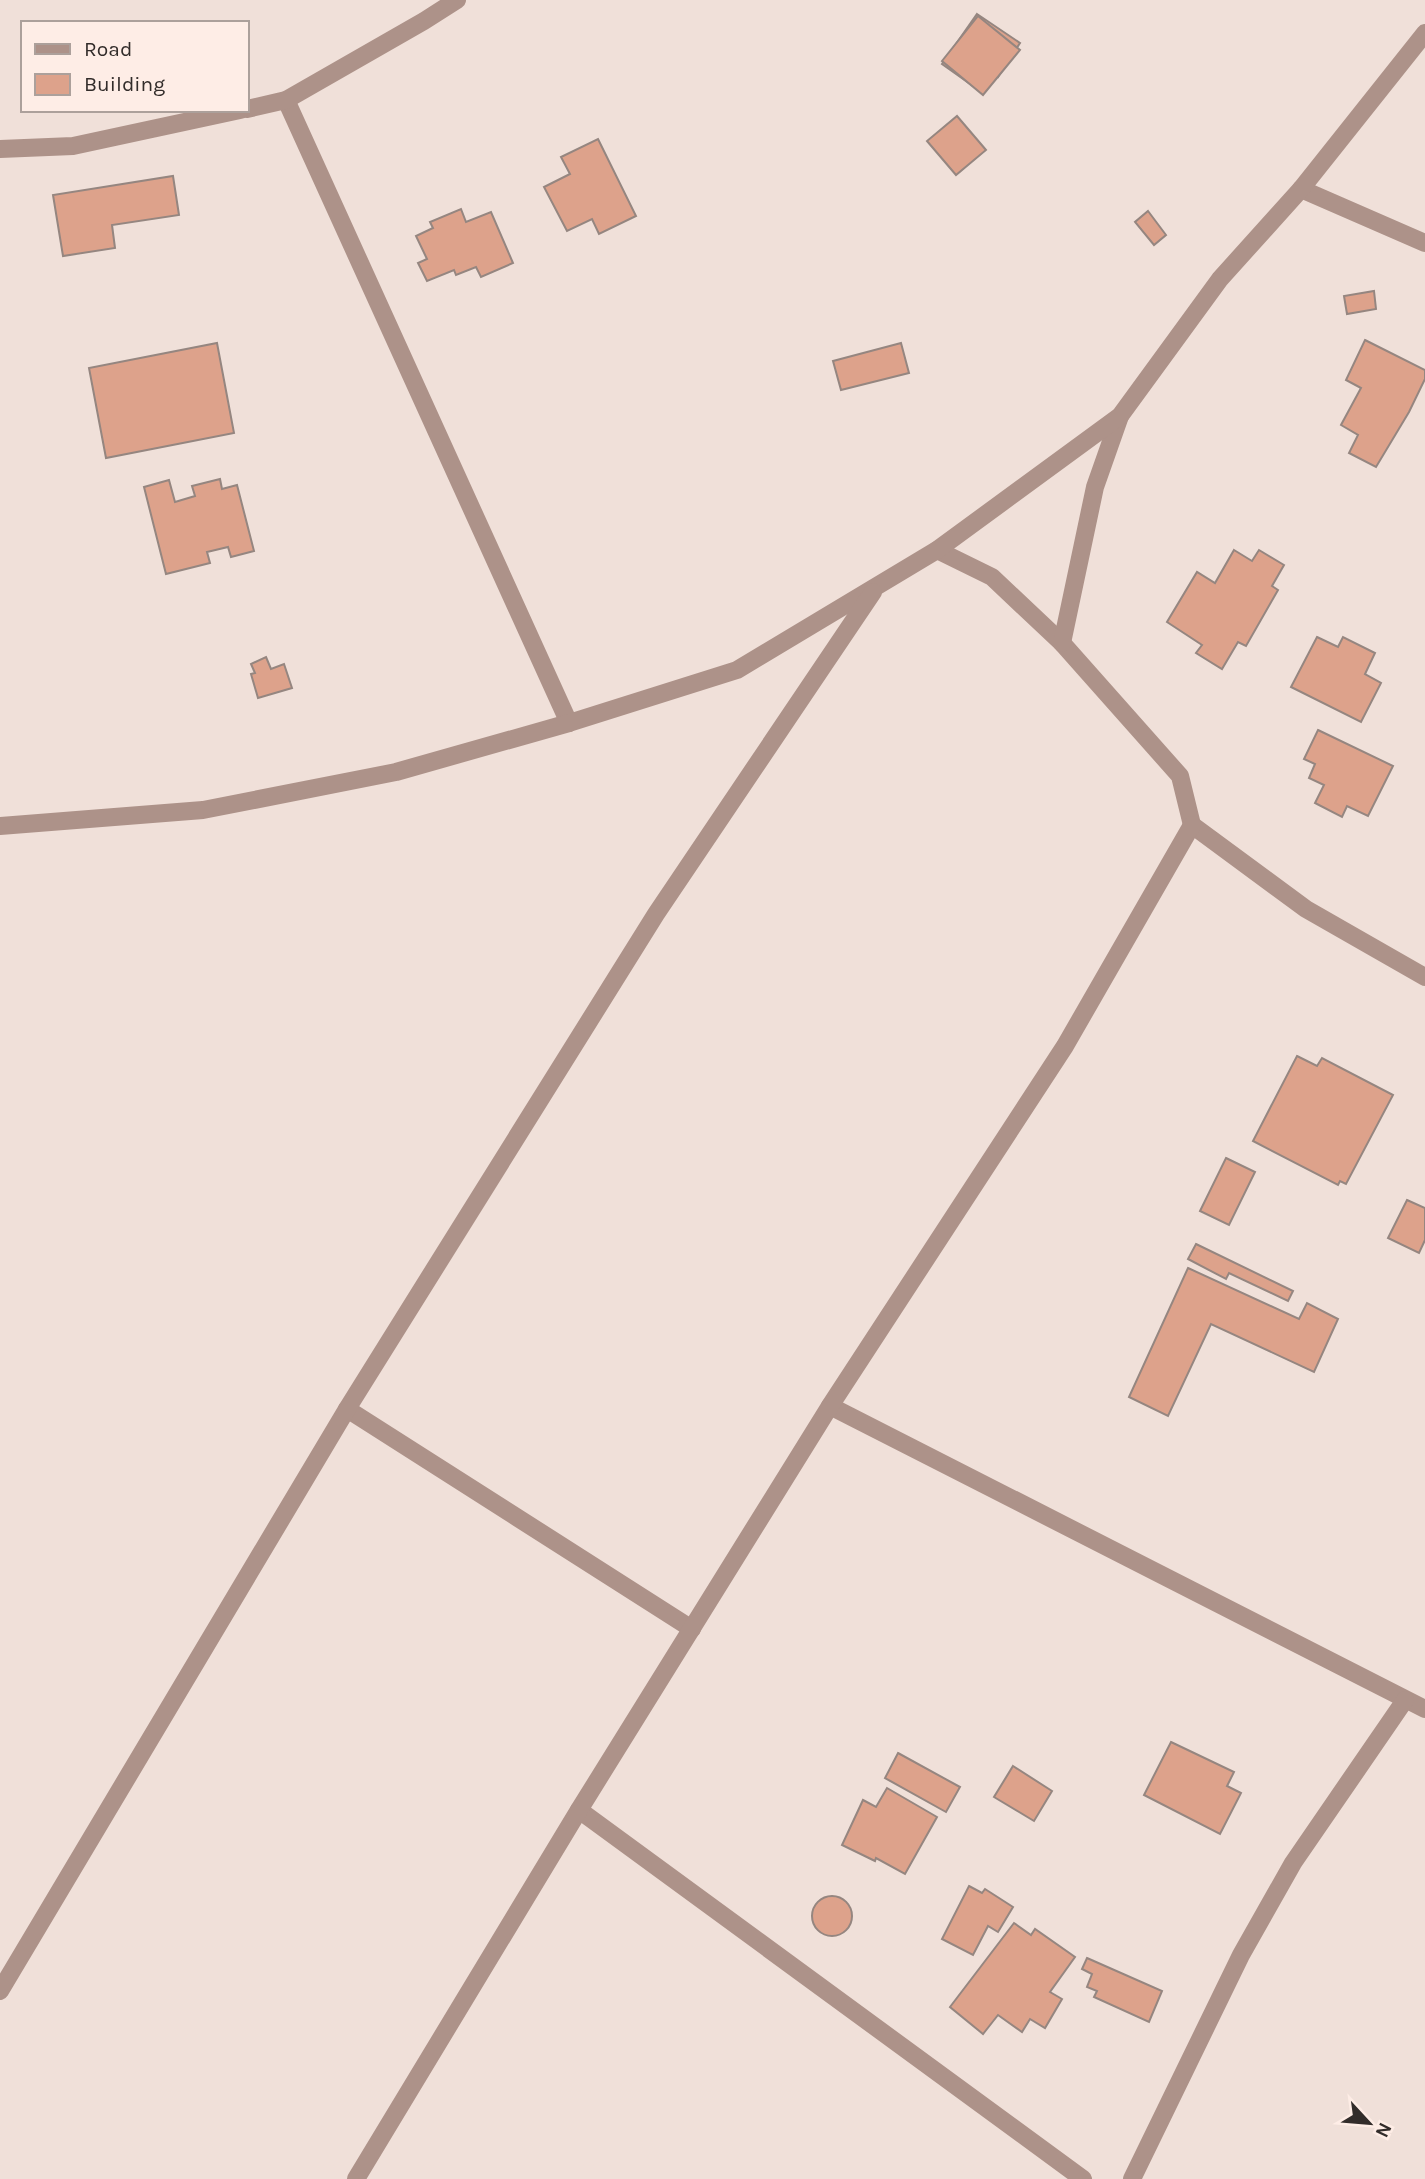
<svg xmlns="http://www.w3.org/2000/svg" width="1425" height="2179" font-family="Karla,sans-serif">
  <rect width="100%" height="100%" fill="#f0e0d9"/>
  <!-- building -->
  <g fill="#dda28b" stroke="#958680" stroke-width="2">
    <polygon points="977,14 1020,43 998,77 989,70 976,88 942,64"/>
    <polygon points="978,16 1020,50 983,95 942,61"/>
    <polygon points="957,116 986,150 956,175 927,141"/>
    <polygon points="598,139 636,216 599,234 592,219 567,231 544,187 570,174 561,157"/>
    <polygon points="173,176 179,215 112,225 115,248 63,256 53,195"/>
    <polygon points="461,209 466,222 491,212 513,263 481,277 476,267 456,275 454,270 427,281 418,263 427,259 416,236 433,228 430,222"/>
    <polygon points="1148,211 1166,235 1154,245 1135,222"/>
    <polygon points="1374,291 1376,309 1347,314 1344,296"/>
    <polygon points="1365,340 1425,370 1425,379 1409,412 1376,467 1349,453 1358,435 1341,425 1361,388 1346,380"/>
    <polygon points="217,343 234,433 106,458 89,368"/>
    <polygon points="901,343 909,373 841,390 833,361"/>
    <polygon points="220,479 222,489 237,485 254,551 231,557 228,547 207,552 210,563 166,574 144,487 169,480 175,502 195,496 192,486"/>
    <polygon points="1234,550 1252,561 1259,550 1284,565 1272,586 1278,590 1246,646 1238,642 1222,669 1196,653 1202,645 1167,622 1197,572 1215,583"/>
    <polygon points="1317,637 1338,647 1343,637 1375,653 1365,674 1381,683 1361,722 1291,687"/>
    <polygon points="266,657 271,669 284,664 292,688 258,698 251,674 255,673 251,664"/>
    <polygon points="1318,730 1393,766 1368,816 1347,806 1342,817 1315,803 1324,785 1309,778 1315,764 1304,759"/>
    <polygon points="1297,1056 1317,1066 1322,1058 1393,1095 1346,1184 1340,1181 1338,1185 1253,1141"/>
    <polygon points="1226,1158 1255,1172 1229,1225 1200,1211"/>
    <polygon points="1407,1200 1425,1208 1425,1240 1419,1253 1388,1238"/>
    <polygon points="1196,1244 1293,1291 1288,1301 1229,1273 1226,1279 1188,1259"/>
    <polygon points="1188,1268 1299,1319 1307,1303 1338,1319 1314,1372 1211,1324 1168,1416 1129,1397"/>
    <polygon points="1171,1742 1234,1772 1227,1786 1241,1793 1220,1834 1144,1795"/>
    <polygon points="898,1753 960,1787 946,1812 885,1778"/>
    <polygon points="1013,1766 1052,1791 1034,1821 994,1797"/>
    <polygon points="887,1788 937,1817 905,1874 876,1858 875,1861 842,1845 863,1800 876,1807"/>
    <polygon points="969,1886 982,1893 985,1889 1013,1907 998,1932 988,1926 973,1955 942,1939"/>
    <circle cx="832" cy="1916" r="20"/>
    <polygon points="1014,1923 1031,1935 1035,1929 1075,1957 1050,1992 1062,1999 1045,2028 1030,2019 1022,2032 998,2015 983,2034 950,2007"/>
    <polygon points="1087,1958 1162,1991 1149,2022 1094,1997 1097,1991 1087,1987 1092,1974 1082,1969"/>
  </g>
  <g fill="none" stroke-linecap="round" stroke-linejoin="round">
    <!-- minor -->
    <g stroke="#ad9289" stroke-width="18">
      <polyline points="286,100 569,723"/>
      <polyline points="247,109 286,100 424,21 457,0"/>
      <polyline points="0,149 73,146 240,110"/>
      <polyline points="1301,189 1425,243"/>
      <polyline points="937,550 992,577 1062,643 1180,776 1192,825 1306,909 1425,977"/>
      <polyline points="1062,643 1095,487 1120,416"/>
      <polyline points="0,826 203,810 396,772 569,723 737,670 937,550 1120,416 1220,279 1301,189 1425,33"/>
      <polyline points="830,1406 1425,1709"/>
      <polyline points="347,1409 692,1629"/>
      <polyline points="579,1810 1083,2179"/>
      <polyline points="0,1991 347,1409 656,914 873,592"/>
      <polyline points="356,2179 579,1810 830,1406 1065,1046 1192,825"/>
      <polyline points="1132,2179 1241,1955 1293,1863 1405,1700"/>
    </g>
  </g>
  <!-- legend -->
  <rect x="21" y="21" width="228" height="91" fill="#feede6" stroke="#aca09b" stroke-width="2"/>
  <rect x="35" y="44" width="35" height="10" fill="#ad9289" stroke="#aca09b" stroke-width="2"/>
  <text x="84" y="56" font-size="21" fill="#322c2a">Road</text>
  <rect x="35" y="74" width="35" height="21" fill="#dda28b" stroke="#aca09b" stroke-width="2"/>
  <text x="84" y="91" font-size="21" fill="#322c2a">Building</text>
  <!-- north arrow -->
  <g transform="translate(1369 2123) rotate(116)" stroke="#feede6" stroke-width="5" paint-order="stroke">
  <path d="M0-5L12 26L0 18L-12 26Z" fill="#322c2a"/>
  <text y="-10" font-size="19" font-weight="bold" text-anchor="middle" fill="#322c2a">N</text>
  </g>
</svg>
